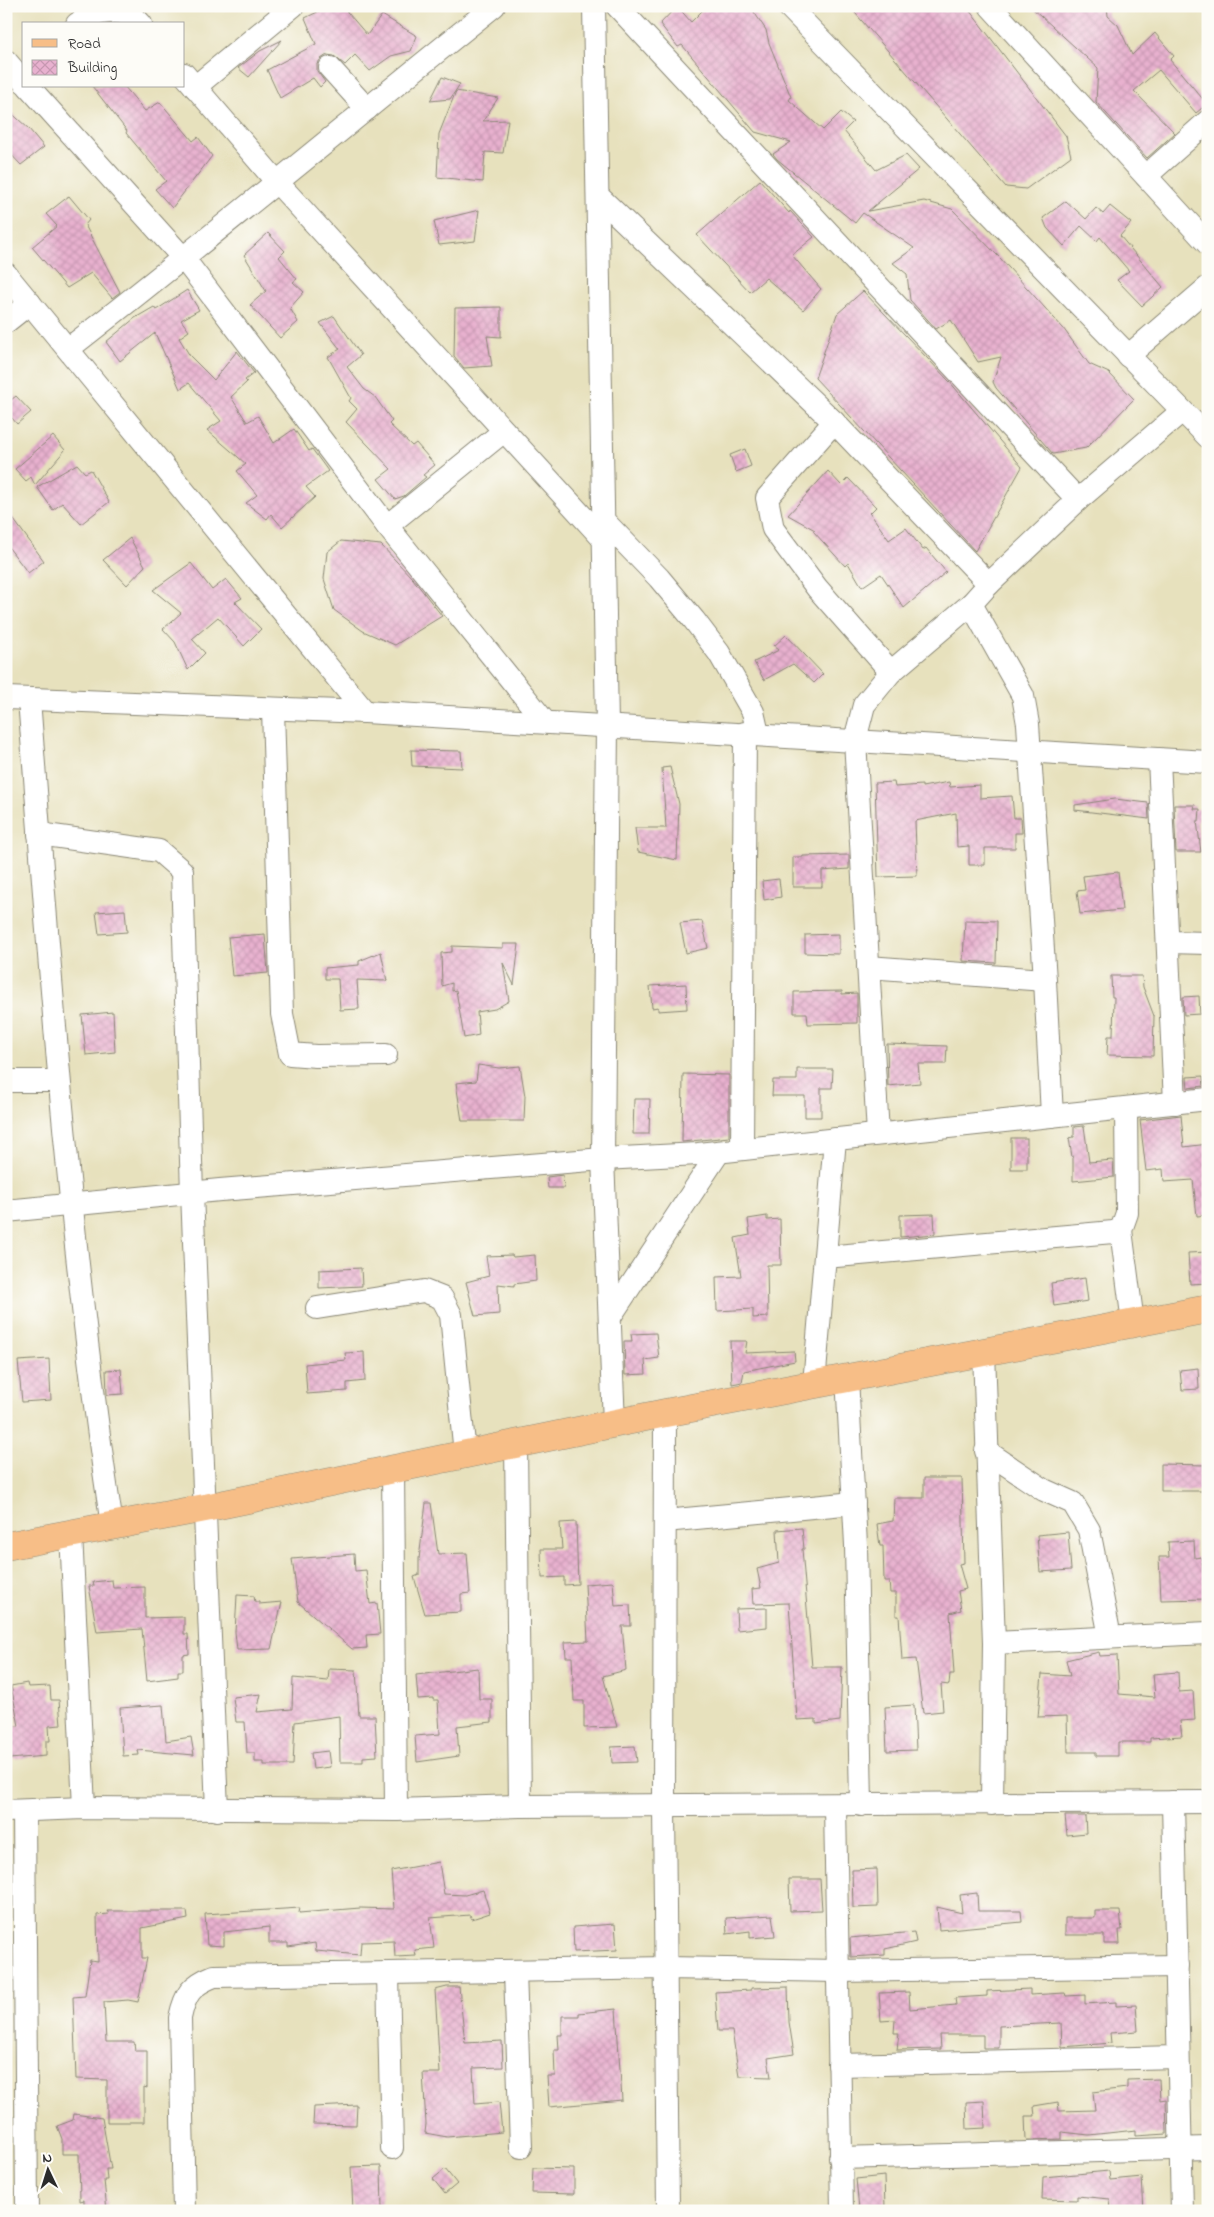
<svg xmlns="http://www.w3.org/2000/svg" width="1214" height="2217" font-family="'Indie Flower',sans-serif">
  <defs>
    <pattern id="building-cross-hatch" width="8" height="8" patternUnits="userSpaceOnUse" patternTransform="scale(1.25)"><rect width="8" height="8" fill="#e8b1cf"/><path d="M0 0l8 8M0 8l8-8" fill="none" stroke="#c798b2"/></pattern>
  </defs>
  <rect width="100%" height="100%" fill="#fdfcf7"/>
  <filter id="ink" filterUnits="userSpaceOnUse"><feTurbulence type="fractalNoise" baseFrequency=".02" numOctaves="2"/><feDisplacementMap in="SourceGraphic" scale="10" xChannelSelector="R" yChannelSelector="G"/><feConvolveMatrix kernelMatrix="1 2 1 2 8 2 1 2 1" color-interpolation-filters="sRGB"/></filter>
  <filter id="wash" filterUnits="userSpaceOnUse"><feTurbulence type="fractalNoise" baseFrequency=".0096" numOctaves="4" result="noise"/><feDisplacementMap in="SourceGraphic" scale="20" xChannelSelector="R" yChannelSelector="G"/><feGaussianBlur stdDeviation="1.12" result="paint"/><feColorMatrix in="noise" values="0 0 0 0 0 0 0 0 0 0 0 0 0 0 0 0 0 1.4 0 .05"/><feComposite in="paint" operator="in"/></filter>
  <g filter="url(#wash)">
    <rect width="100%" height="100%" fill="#e7e1bd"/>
    <g id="blocks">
      <!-- building -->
      <g fill="url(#building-cross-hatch)">
        <polygon points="330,6 342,6 367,35 382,15 417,36 411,51 391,56 370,71 355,55 345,65 334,56 327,55 321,59 317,64 317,71 325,82 320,87 313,78 280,98 267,70 316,44 305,18"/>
        <polygon points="677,6 691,22 707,6 750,6 766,30 769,43 791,97 789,100 823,130 841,112 853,122 844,131 876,170 906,155 919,169 868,211 924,201 952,209 1000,258 1063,328 1089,364 1109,373 1134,399 1086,448 1053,454 996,388 993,382 1001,357 978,362 951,320 936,329 910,300 907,274 893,263 914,248 863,213 855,223 777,159 773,154 791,142 755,132 682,45 678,47 660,24"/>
        <polygon points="849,6 966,6 1066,136 1071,156 1026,189 1006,187"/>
        <polygon points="1030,6 1107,6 1108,16 1118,25 1132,55 1155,33 1174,56 1170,60 1207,104 1196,113 1159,70 1134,91 1175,133 1147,158 1096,102 1098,68"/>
        <polygon points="282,40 249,77 238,68 260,51"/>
        <polygon points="442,77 460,84 450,99 430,101"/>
        <polygon points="92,86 124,86 145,111 160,102 193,141 198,137 212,156 172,208 155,189 166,181 126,133 127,131"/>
        <polygon points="456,91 498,98 483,121 508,120 503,153 485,152 483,182 437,177 439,134"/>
        <polygon points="6,108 29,129 44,147 21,165 6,149"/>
        <polygon points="760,180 789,213 790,211 814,237 792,255 821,289 803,310 766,278 750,292 697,235"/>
        <polygon points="69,196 89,220 85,225 120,292 112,298 91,273 67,288 32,247 57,226 46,214"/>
        <polygon points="1066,201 1086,219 1096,208 1103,214 1110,206 1131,223 1120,236 1163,287 1142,306 1117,280 1129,271 1100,237 1097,241 1081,226 1064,246 1047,228 1043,218"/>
        <polygon points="479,210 475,241 439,245 434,221"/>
        <polygon points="268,233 285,251 279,257 297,279 293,282 304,292 290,308 298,322 280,338 250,305 266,291 244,255"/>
        <polygon points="187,290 199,310 181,320 189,331 179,338 190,356 214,380 237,351 254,373 245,380 247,382 231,397 247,422 258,416 274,443 294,429 309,451 312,449 328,471 306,487 315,497 282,527 271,514 267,519 246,503 257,495 237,471 246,464 207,430 221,421 189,383 180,389 155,333 120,361 106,342 135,318 154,307 156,310"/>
        <polygon points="863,291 949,381 1022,467 975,551 815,378 837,314"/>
        <polygon points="501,307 501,337 487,336 492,366 464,368 454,356 455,308"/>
        <polygon points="334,316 361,355 347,367 364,389 375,397 392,421 389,424 412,446 416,443 435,465 423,475 426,477 404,496 395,499 378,479 391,469 346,422 357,409 349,401 351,398 328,357 340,349 320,323"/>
        <polygon points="16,396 31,412 17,424 6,411 6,404"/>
        <polygon points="53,436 65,450 35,485 31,477 26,481 15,469"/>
        <polygon points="745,449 751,466 736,472 730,455"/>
        <polygon points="77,464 85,473 91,470 109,502 81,524 62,503 53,510 37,487"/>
        <polygon points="828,471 841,485 848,478 876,507 870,513 889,540 906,528 923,550 926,548 946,572 904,608 881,574 862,587 848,563 845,566 813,531 815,530 788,515"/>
        <polygon points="6,509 44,561 28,573 6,544"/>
        <polygon points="130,538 145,566 127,585 103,560"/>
        <polygon points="341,541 381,545 413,579 442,616 395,645 363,631 334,610 324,579 327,552"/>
        <polygon points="191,563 212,590 226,579 242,598 235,602 261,629 244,646 218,617 192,639 205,653 188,670 175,642 163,629 181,613 153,590"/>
        <polygon points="786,635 823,674 814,683 793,664 764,680 754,662 779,650 774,646"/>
        <polygon points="411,750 461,751 462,768 412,766"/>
        <polygon points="670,767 679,804 677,860 638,852 635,828 666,828 662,768"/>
        <polygon points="894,782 895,787 922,785 922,787 949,782 950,787 980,785 980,798 1012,796 1014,818 1021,818 1022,833 1015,833 1015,848 985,848 985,865 969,865 969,846 957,847 956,813 915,821 917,876 878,877 875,783"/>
        <polygon points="1115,799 1148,803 1149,819 1075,810 1075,805"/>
        <polygon points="1174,805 1195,805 1194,809 1200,809 1199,821 1197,821 1201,852 1176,852"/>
        <polygon points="849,855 849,869 822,871 822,887 793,887 793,857 803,857 803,856"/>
        <polygon points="1118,872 1122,910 1080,914 1077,891 1085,890 1083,876"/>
        <polygon points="779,879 781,897 764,900 762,881"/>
        <polygon points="125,910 127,932 99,934 96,912"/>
        <polygon points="965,920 997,921 996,963 963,961"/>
        <polygon points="702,921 708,948 686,953 680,923"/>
        <polygon points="265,934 268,973 232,976 228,937"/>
        <polygon points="839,934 839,954 805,953 805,935"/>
        <polygon points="503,944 519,944 514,985 503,963 509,1001 495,1009 477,1012 479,1035 464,1038 456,990 452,991 452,983 442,986 441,953 452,952 452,946 503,948"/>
        <polygon points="381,952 387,981 357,980 359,1009 340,1010 338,979 325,979 325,968 359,965 359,961"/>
        <polygon points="1111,976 1142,976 1143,987 1154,1016 1153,1056 1107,1055 1108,1036 1113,1036 1114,997 1112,997"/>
        <polygon points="686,984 687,1009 658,1011 658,1007 652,1008 650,986"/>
        <polygon points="842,991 842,994 857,993 857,1023 808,1024 807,1013 794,1013 794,992"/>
        <polygon points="1199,996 1200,1014 1184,1015 1183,997"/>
        <polygon points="113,1012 115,1052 86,1055 82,1015"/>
        <polygon points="887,1044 947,1046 946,1064 918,1064 920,1083 888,1086"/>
        <polygon points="478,1065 499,1068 520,1066 525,1096 524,1121 462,1121 456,1083 476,1081"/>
        <polygon points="797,1069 833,1069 832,1088 821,1088 821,1117 805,1117 805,1096 772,1096 773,1080 797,1080"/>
        <polygon points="683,1074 729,1075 729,1137 682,1142"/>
        <polygon points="1203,1076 1204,1086 1188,1088 1187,1077"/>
        <polygon points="634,1099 650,1099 649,1134 633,1134"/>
        <polygon points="1181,1115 1184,1147 1208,1144 1208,1215 1197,1216 1193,1180 1164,1182 1163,1169 1146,1171 1140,1120"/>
        <polygon points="1084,1126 1089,1162 1113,1160 1114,1177 1073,1181 1073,1157 1072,1157 1069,1138 1074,1137 1074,1127"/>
        <rect x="1011" y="1138" width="16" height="31"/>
        <polygon points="563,1175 564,1188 548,1188 547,1177"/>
        <polygon points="934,1214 935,1234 900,1237 900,1215"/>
        <polygon points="767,1216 767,1220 780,1219 781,1265 767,1265 768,1317 753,1318 753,1309 717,1311 716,1277 741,1276 735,1238 750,1235 748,1219"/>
        <polygon points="1208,1252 1208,1283 1190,1284 1188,1253"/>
        <polygon points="512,1255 513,1257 535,1255 536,1281 514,1284 514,1286 498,1284 499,1314 475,1316 466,1282 489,1276 486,1256"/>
        <polygon points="361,1268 362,1286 319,1288 319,1270"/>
        <polygon points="1085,1278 1088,1301 1054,1306 1051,1283"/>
        <polygon points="656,1333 659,1358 645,1360 646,1374 625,1375 624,1341 632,1341 631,1334"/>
        <polygon points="730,1341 747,1341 745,1353 794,1351 795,1361 744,1371 742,1382 732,1384"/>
        <polygon points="364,1352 365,1381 347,1383 347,1391 307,1394 305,1364 346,1360 345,1353"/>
        <polygon points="49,1359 51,1400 22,1402 18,1361"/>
        <polygon points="1198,1368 1199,1389 1182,1390 1180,1370"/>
        <polygon points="121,1369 123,1394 107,1395 106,1370"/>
        <polygon points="1161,1464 1207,1465 1207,1491 1161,1491"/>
        <polygon points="924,1478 962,1478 964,1563 959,1564 966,1589 958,1591 961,1610 950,1613 954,1674 950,1674 949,1685 941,1684 943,1711 923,1713 916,1659 902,1660 899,1616 896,1616 896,1593 890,1593 889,1581 884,1581 883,1546 880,1546 877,1524 893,1521 894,1498 924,1498"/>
        <polygon points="426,1503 431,1503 438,1554 467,1553 470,1593 461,1594 461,1612 425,1614 414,1577 419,1575 419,1559"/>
        <polygon points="576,1522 578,1584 564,1585 564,1577 542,1578 541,1549 562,1549 560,1523"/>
        <polygon points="802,1528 804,1549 802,1549 812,1667 842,1667 840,1721 816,1724 816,1719 797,1720 789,1603 753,1604 752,1589 761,1588 757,1569 779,1563 777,1530"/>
        <polygon points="1068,1532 1071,1570 1040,1572 1037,1535"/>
        <polygon points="1194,1541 1195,1558 1201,1557 1208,1599 1161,1600 1159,1557 1169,1557 1168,1542"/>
        <polygon points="354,1554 355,1571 366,1570 370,1604 377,1603 380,1634 366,1635 367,1648 352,1649 298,1602 292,1559"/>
        <polygon points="112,1580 113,1588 145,1587 145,1618 184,1617 184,1634 188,1634 189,1654 183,1655 183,1671 178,1671 178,1677 147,1681 142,1629 97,1632 89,1586 94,1586 93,1582"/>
        <polygon points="613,1582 615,1606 630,1605 631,1626 622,1626 626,1670 603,1676 617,1727 584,1728 584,1701 574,1701 572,1657 566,1657 565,1642 588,1641 585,1584"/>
        <polygon points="237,1595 254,1596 255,1602 259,1602 259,1604 282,1602 271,1649 237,1650 235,1632"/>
        <polygon points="767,1608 767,1627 737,1630 736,1609"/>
        <polygon points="1099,1652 1100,1656 1117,1655 1119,1694 1155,1697 1153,1674 1178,1672 1179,1692 1193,1691 1195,1720 1180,1721 1182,1736 1150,1738 1150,1742 1118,1742 1118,1756 1096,1756 1096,1752 1068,1752 1067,1716 1038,1717 1042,1674 1070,1676 1066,1660"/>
        <polygon points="478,1668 479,1699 492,1699 492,1722 457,1726 459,1756 417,1762 415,1736 440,1734 438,1700 433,1700 433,1698 418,1699 416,1675"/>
        <polygon points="329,1669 356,1670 359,1716 375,1716 377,1756 363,1757 363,1762 340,1762 339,1716 295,1722 293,1765 264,1765 264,1762 255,1762 255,1753 247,1753 245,1722 236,1722 233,1697 261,1694 257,1712 292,1709 293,1678 328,1681"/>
        <polygon points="27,1683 28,1687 50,1686 51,1700 59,1700 61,1725 49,1726 50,1741 46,1741 46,1756 9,1759 9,1757 6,1757 6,1727 19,1726 11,1686"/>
        <polygon points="163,1705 166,1741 191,1737 194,1755 138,1750 139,1755 123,1756 120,1708"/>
        <polygon points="914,1705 916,1750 887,1751 885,1707"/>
        <polygon points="635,1746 637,1762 612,1763 611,1747"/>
        <polygon points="328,1751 330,1767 313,1769 311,1753"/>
        <polygon points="1065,1816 1085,1816 1086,1833 1067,1835"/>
        <polygon points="439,1862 444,1894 465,1895 483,1890 490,1913 472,1919 470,1915 430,1918 434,1948 415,1950 416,1956 395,1957 394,1941 361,1942 360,1955 316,1951 315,1943 288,1947 288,1943 269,1943 269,1927 224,1932 224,1946 207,1945 205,1914 300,1908 299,1913 360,1908 394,1909 391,1871"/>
        <polygon points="877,1869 878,1907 853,1908 852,1870"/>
        <polygon points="789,1879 820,1879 822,1910 790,1911"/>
        <polygon points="977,1893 978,1911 1021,1911 1022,1922 939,1930 937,1907 962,1913 960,1895"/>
        <polygon points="107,1911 187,1911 188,1919 142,1928 142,1958 147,1958 138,2002 128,2000 104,2002 106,2042 134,2042 135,2051 147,2051 147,2088 144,2087 144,2122 107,2122 107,2080 76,2079 73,1997 85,1996 90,1960 98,1961 97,1915 109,1914"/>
        <polygon points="1095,1911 1120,1911 1122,1930 1119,1930 1120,1944 1104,1944 1104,1935 1065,1935 1065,1918 1095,1918"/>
        <polygon points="772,1915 775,1936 750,1938 750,1931 727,1934 726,1918"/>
        <polygon points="615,1924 617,1950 574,1952 573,1927"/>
        <polygon points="914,1932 916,1942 885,1949 885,1955 851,1957 850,1938"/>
        <polygon points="447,1987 459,1987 465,2043 502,2041 503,2067 473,2068 475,2104 499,2102 502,2132 447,2137 425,2133 426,2124 423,2073 440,2073 435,1990"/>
        <polygon points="788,1987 789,2022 794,2054 768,2058 771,2077 739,2076 732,2031 718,2031 715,1992 751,1990 751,1988"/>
        <polygon points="1030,1989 1030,1995 1065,1993 1066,1996 1085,1995 1085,2004 1116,2002 1116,2006 1136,2005 1138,2031 1110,2033 1111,2043 1062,2047 1061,2023 999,2026 999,2048 983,2048 983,2035 940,2035 941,2049 897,2050 899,2033 894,2033 895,2020 881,2021 879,1993 909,1992 910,2009 956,2005 955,1998 987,1996 987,1991"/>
        <polygon points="616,2009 622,2100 549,2107 547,2076 555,2076 554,2050 559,2050 558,2035 562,2035 562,2016 579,2016 579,2013"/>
        <polygon points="1159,2079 1160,2100 1166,2099 1167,2134 1136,2136 1136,2130 1089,2135 1062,2132 1062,2139 1026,2140 1025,2116 1035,2116 1034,2106 1058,2102 1059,2111 1095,2110 1093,2092 1127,2088 1127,2080"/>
        <polygon points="984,2101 985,2128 967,2129 966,2102"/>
        <polygon points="357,2105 356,2125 313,2124 314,2107"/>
        <polygon points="74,2114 102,2118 111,2169 106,2169 107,2180 104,2180 107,2211 84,2211 84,2200 80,2201 79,2154 62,2154 62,2139 57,2126 73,2120"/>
        <polygon points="381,2166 382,2211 353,2211 351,2167"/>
        <polygon points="533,2168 574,2169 574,2194 532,2193"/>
        <polygon points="445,2169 457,2184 445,2194 433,2179"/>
        <polygon points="1109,2171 1110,2180 1142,2177 1144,2211 1111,2211 1110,2199 1077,2196 1077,2200 1042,2199 1043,2177"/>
        <polygon points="884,2176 885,2208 859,2209 856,2179"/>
      </g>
    </g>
  </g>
  <g filter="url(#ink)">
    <use href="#blocks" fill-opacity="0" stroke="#898674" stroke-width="1"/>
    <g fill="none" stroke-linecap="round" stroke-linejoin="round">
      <!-- street casing -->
      <g stroke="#898674" stroke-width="24">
        <g id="street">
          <polyline points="594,6 607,725 603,1159 614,1423"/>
          <polyline points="617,6 1078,500"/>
          <polyline points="788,6 1208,437"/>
          <polyline points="990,6 1208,244"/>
          <path d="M77,24c17,-13 48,-19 64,0"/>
          <polyline points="6,61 24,82"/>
          <polyline points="330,68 367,109"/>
          <polyline points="184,74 276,181 604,540"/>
          <polyline points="28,86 184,259 387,526 545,722"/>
          <polyline points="195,87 293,6"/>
          <polyline points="1146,176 1208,121"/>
          <polyline points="598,196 834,422 989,584"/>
          <polyline points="6,274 365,712"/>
          <polyline points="6,322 30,303"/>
          <path d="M68,349c144,-112 284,-229 426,-343"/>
          <polyline points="1128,356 1208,287"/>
          <polyline points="834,422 767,498 773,529 817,588 891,672"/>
          <polyline points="604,521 659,578 694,620 719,653 753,712 758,734"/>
          <polyline points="387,526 504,431"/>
          <polyline points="971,604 1023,696 1028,724 1045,980 1052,1116"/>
          <polyline points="6,698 365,712 1208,762"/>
          <path d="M29,699c21,276 41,553 83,826"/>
          <polyline points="273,709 282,1014 290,1054 316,1056 386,1055"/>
          <polyline points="1159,759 1175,1103"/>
          <polyline points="39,834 159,851 182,871 192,1193 217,1810"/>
          <polyline points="1168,942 1208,943"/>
          <polyline points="868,967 1045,980"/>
          <polyline points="6,1081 59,1081"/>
          <polyline points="878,1134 855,740 864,705 891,672 971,604 989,584 1078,500 1182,411"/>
          <polyline points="742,1149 745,733"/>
          <polyline points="6,1211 220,1190 603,1159 698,1154 1208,1099"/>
          <polyline points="1121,1230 1133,1323"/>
          <polyline points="825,1257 1113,1232 1121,1230 1127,1213 1126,1108"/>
          <polyline points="317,1308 424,1291 442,1298 451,1315 465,1454"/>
          <polyline points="610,1317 719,1152"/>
          <polyline points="984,1351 994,1643 992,1804"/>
          <polyline points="847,1377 856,1545 861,1805"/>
          <polyline points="814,1384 835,1139"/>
          <polyline points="665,1413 664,1806 668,2211"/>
          <polyline points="516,1443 520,1806"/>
          <polyline points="986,1451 1044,1490 1073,1503 1089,1530 1110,1637"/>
          <polyline points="393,1468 396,1810"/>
          <polyline points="665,1521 854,1503"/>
          <polyline points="71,1533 84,1808"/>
          <polyline points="994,1643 1208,1633"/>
          <polyline points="1173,1802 1182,2211"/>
          <polyline points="835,1805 842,2211"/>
          <polyline points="6,1811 84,1808 396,1810 520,1806 1208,1802"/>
          <polyline points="24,1811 27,2211"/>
          <polyline points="515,1971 521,2147"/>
          <polyline points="388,1974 392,2148"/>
          <polyline points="839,2065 1178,2057"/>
          <polyline points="840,2158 1208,2148"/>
          <path d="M184,2211l-4,-193c5,-24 11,-33 34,-42l452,-8 171,3 340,-5"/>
        </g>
      </g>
      <!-- primary casing -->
      <g stroke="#898674" stroke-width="29">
        <polyline id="primary" points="6,1546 205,1508 665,1413 1208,1309"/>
      </g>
      <!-- street -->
      <use href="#street" stroke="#fff" stroke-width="22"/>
      <!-- primary -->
      <use href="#primary" stroke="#f7be87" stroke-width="28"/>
    </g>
  </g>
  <!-- margin -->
  <rect width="1214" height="2217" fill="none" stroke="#fdfcf7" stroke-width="25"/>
  <!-- legend -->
  <rect x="22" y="22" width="162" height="65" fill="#fdfcf7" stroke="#a9a8a5"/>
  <rect x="32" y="39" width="25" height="8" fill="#f7be87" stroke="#a9a8a5"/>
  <text x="68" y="48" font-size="15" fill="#2b2b2b">Road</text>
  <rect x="32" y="60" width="25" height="15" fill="url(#building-cross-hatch)" stroke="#a9a8a5"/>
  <text x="68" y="72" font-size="15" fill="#2b2b2b">Building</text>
  <!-- north arrow -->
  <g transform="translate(48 2170) rotate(356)" stroke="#fdfcf7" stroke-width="4" paint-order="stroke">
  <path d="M0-4L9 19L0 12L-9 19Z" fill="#2b2b2b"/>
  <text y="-8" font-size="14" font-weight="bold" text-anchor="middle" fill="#2b2b2b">N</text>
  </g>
</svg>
